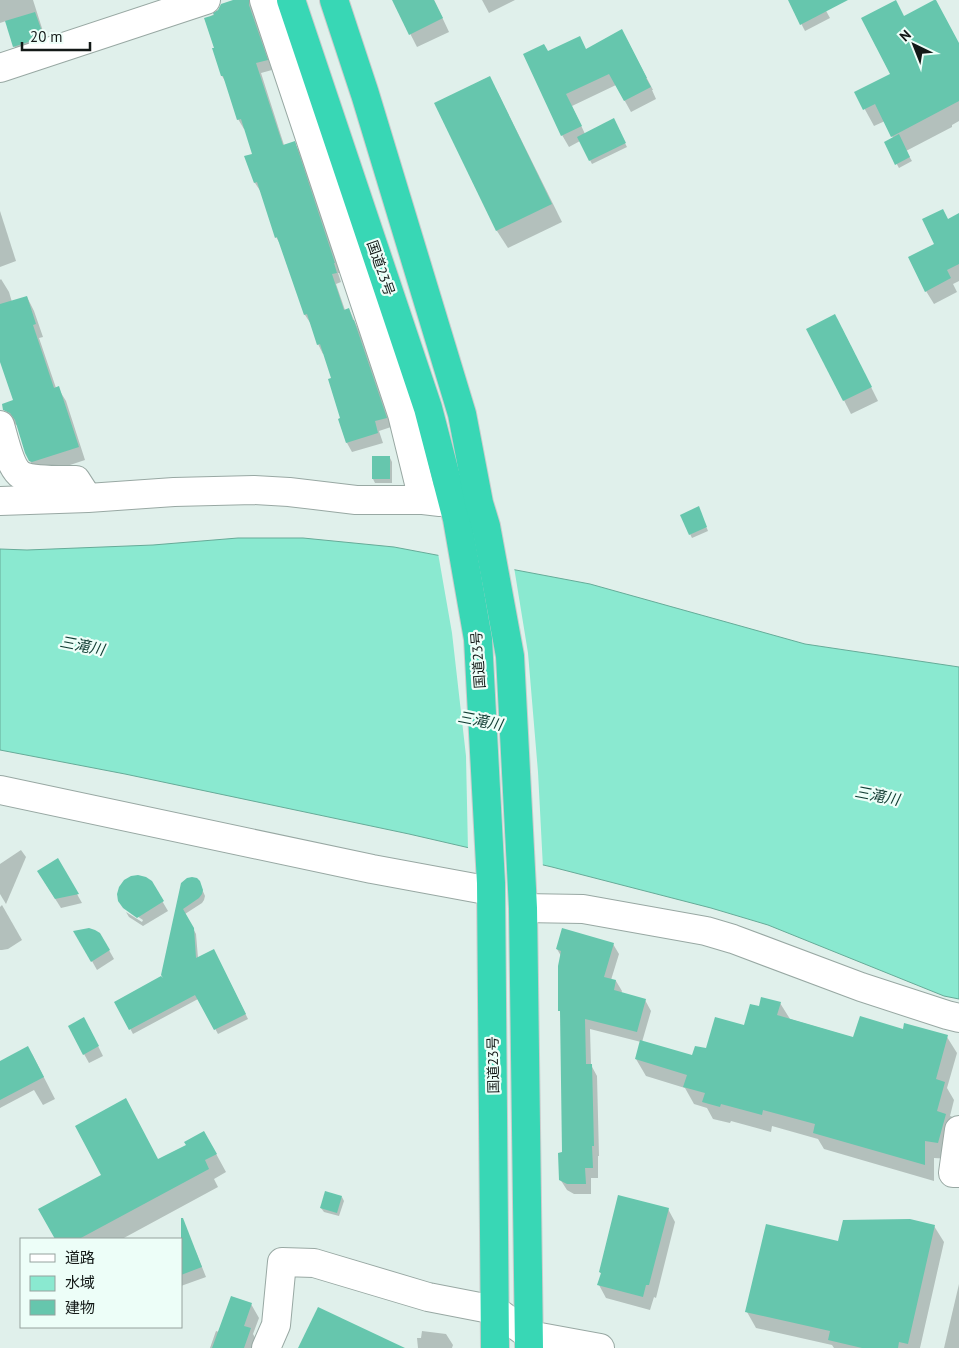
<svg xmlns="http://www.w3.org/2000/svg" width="959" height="1348" font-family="'PT Sans','Noto Sans JP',sans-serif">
  <rect width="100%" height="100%" fill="#e0f0eb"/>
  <!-- water -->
  <polygon fill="#8ae9d0" stroke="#66ab98" points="238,538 303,538 394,547 590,584 805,644 959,667 959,999 944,996 768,925 711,908 552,867 409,834 125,774 0,750 0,549 27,550 153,545"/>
  <!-- pier -->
  <polygon fill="#e0f0eb" points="438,553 514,567 528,653 538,772 543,868 468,851 466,756 452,633"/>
  <!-- shadow -->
  <g fill="#0003">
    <polygon points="0,0 33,0 48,47 20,56 14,46 6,21 0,23"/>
    <polygon points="237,0 252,0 254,16 272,70 261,73 284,145 294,143 300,152 340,273 338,273 341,282 336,284 345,310 349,309 359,331 391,427 379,431 383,443 352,452 347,443 332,378 325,353 323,354 318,344 311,324 305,315 282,247 276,237 261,192 255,183 246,157 254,154 245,128 244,129 238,119 227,84 222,76 216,48 211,16"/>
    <polygon points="393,0 434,0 449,32 417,47"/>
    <polygon points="482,0 515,0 489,13"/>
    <polygon points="789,0 820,0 830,18 805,31"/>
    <polygon points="904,17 959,44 959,121 952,125 952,127 906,151 912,161 899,168 885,143 893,138 885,121 874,126 856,93 892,74"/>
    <polygon points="628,42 653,90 652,90 656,99 631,112 616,85 572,106 585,134 613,120 627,147 592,164 580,141 569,147 562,135 524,54 586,50"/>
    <polygon points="489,77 499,95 562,222 508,248 497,231 436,103"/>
    <polygon points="0,211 16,261 0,267"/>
    <polygon points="959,215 959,281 953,284 957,292 934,304 926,291 935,245 948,220"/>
    <polygon points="1,279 9,292 12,302 27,297 34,311 43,337 39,338 56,388 58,388 66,401 85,460 40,475 38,474 30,461 18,426 13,423 5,409 15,401 0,360 0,280"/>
    <polygon points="842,329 878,401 851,414 808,330"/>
    <polygon points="390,458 392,462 392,483 375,483 373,479"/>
    <polygon points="700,512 708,531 692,538 690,534"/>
    <polygon points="21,850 26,857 6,904 0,894 0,864"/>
    <polygon points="58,860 82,903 61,908 44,881"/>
    <polygon points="151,882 168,911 143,926 129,917 126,912 142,922 143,920 123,907"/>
    <polygon points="199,882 205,896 204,900 202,903 185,914 196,934 198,958 216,955 248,1019 218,1034 199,999 198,999 133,1034 116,1002 167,982 182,884"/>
    <polygon points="2,905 22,940 8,949 2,950 0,950 0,907"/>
    <polygon points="75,931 100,934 114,959 97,970"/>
    <polygon points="613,944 619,954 611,980 616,981 622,991 621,994 645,1000 651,1011 642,1042 693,1057 745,1027 760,1008 780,1003 790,1019 854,1038 903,1030 947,1037 957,1053 947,1088 954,1100 950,1116 953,1117 959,1128 951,1159 934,1158 934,1181 824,1149 818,1139 772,1126 771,1132 731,1121 730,1123 713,1119 707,1108 694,1104 685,1088 646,1076 636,1059 641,1042 590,1029 591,1065 597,1076 599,1156 598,1156 598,1178 591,1178 591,1194 574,1194 567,1190 560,1179 563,1154 561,1013 560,1011 561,956 557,949"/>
    <polygon points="89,1028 103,1056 89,1063 84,1054"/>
    <polygon points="32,1054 55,1099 43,1105 34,1090 0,1108 0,1066"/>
    <polygon points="214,1150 226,1172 214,1179 218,1187 122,1239 56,1239 40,1209 159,1161"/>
    <polygon points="342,1197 344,1201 339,1216 324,1212 321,1208"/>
    <polygon points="668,1209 675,1222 656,1298 654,1297 650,1310 606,1298 599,1285 602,1275 600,1272"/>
    <polygon points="934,1226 944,1242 920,1348 834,1348 832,1345 756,1328 747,1312 839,1242"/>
    <polygon points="191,1243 196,1252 206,1277 181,1286 181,1246"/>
    <polygon points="959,1284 959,1348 944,1348"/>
    <polygon points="251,1304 259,1318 253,1334 258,1343 256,1348 210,1348 216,1331 219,1332"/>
    <polygon points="422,1331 446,1334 453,1345 452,1348 418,1348 417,1338 421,1338"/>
  </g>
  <!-- building -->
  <g fill="#66c6ad">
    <polygon points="233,0 249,0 249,5 268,60 256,63 283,145 295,141 335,263 334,263 337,273 332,274 344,310 349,308 353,320 354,320 387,418 375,421 378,433 346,443 338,419 340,418 328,379 331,378 320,344 317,345 307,314 304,315 277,237 275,238 257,182 254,183 244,156 252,154 241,119 237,120 223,76 221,76 212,48 214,48 204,18 214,15 213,13 218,10 221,4"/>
    <polygon points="392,0 434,0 443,18 409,35"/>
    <polygon points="788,0 848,0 800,25"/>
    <polygon points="896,0 904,16 934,0 936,0 959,43 959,101 891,137 875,104 863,110 854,92 890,74 861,18"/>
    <polygon points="35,12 44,37 13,47 5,21"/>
    <polygon points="622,29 647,78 646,78 651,87 624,101 609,74 566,94 582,126 561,136 523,54 544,44 548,51 580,36 586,49"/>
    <polygon points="490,76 552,204 496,231 434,103"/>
    <polygon points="614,118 626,143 589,161 577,137"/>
    <polygon points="899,134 910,157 895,165 884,142"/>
    <polygon points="943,209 948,219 959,213 959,264 947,270 951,278 925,292 908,257 934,244 922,219"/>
    <polygon points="27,296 36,324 33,325 54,388 59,386 79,447 32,462 29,461 25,453 15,420 10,413 3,410 2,404 13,400 0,362 0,304"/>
    <polygon points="835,314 872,387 843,401 806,329"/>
    <rect x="372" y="456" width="18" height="23"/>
    <polygon points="699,506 707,527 689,535 680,515"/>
    <polygon points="58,858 79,894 55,899 37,871"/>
    <polygon points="138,875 146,877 152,881 164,901 137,918 123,908 118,901 117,894 119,887 124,880 131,876"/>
    <polygon points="192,877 197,878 200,881 203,890 202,894 199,898 183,909 194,928 196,958 214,949 246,1014 214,1030 195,995 129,1030 114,1002 161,976 163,978 161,975 181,883 187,878"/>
    <polygon points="89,928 95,930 100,933 110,950 91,962 73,931"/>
    <polygon points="562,928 614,943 604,977 616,980 614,990 646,999 637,1032 585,1019 586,1064 592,1064 594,1146 592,1146 593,1168 585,1168 586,1184 567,1184 559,1180 558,1153 562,1152 560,1011 558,1011 558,966 561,951 556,949"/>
    <polygon points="761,997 781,1002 777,1015 853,1037 860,1016 903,1029 904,1023 948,1035 936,1079 945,1082 937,1111 946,1114 938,1143 925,1141 925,1165 813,1133 815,1124 763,1110 762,1115 721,1104 720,1107 702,1102 705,1093 683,1087 687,1075 635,1059 640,1040 692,1055 695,1046 706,1048 715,1017 744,1025 750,1004 759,1006"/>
    <polygon points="84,1017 99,1046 83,1055 68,1026"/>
    <polygon points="28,1046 44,1077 0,1100 0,1061"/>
    <polygon points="126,1098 158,1159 186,1145 184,1142 204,1131 217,1154 205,1160 209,1169 79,1239 55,1239 38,1209 101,1175 75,1126"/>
    <polygon points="325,1191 342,1196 337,1213 320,1208"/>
    <polygon points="618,1195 669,1208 649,1285 646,1285 643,1297 597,1285 601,1273 599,1272"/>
    <polygon points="181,1218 183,1218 202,1267 181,1275"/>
    <polygon points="910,1219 935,1225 908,1344 899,1342 898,1348 862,1348 828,1340 830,1331 745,1312 766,1224 838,1241 843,1220"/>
    <polygon points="231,1296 252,1303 244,1326 251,1328 244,1348 212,1348"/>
    <polygon points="318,1307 405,1348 298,1348"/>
  </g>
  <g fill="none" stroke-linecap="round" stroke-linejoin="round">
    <!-- minor casing -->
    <g stroke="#98a8a3" stroke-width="30">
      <g id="minor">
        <polyline points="264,0 402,414 423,500"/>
        <polyline points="0,68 206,0"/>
        <path d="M0,425c4,13 10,43 21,50 11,6 42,5 55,5l11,17"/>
        <polyline points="0,501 88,498 174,492 254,490 289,492 356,500 423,500 440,502"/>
        <polyline points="0,790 372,869 491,891"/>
        <polyline points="523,908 583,909 706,931 733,939 861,987 947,1015 959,1018"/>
        <polyline points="959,1130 953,1173 959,1173"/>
        <polyline points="266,1348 276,1325 282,1262 314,1263 428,1297 495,1310 529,1335 600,1348"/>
      </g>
    </g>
    <!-- highway casing -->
    <g stroke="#cbcccc" stroke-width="30">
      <g id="highway">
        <polyline points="291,0 428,408 457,519 478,639 491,883 495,1348"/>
        <polyline points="334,0 365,94 462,414 479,503 486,526 510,656 523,908 529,1348"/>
      </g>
    </g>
    <!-- minor -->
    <use href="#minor" stroke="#fff" stroke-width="28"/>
    <!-- highway -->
    <use href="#highway" stroke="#38d7b5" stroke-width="28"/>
  </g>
  <g text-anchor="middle" stroke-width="4.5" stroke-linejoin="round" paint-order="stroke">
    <!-- street labels -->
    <g font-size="14" fill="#131917" stroke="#edfef8">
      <text transform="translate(381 268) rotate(71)" y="5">国道23号</text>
      <text transform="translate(478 660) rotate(-94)" y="5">国道23号</text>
      <text transform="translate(493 1065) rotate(-91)" y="5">国道23号</text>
    </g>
    <!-- water labels -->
    <g font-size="15" font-style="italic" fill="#0f3b31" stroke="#edfef8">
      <text transform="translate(82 646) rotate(11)" y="5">三滝川</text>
      <text transform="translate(480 721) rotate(11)" y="5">三滝川</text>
      <text transform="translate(877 796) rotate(11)" y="5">三滝川</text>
    </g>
  </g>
  <!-- legend -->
  <rect x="20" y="1238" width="162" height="90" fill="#edfef8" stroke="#96a29e"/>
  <rect x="30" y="1254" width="25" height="8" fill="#ffffff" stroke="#96a29e"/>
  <text x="65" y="1263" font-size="15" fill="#131917">道路</text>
  <rect x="30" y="1276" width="25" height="15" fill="#8ae9d0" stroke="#96a29e"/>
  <text x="65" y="1288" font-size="15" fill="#131917">水域</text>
  <rect x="30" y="1300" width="25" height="15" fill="#66c6ad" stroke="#96a29e"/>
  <text x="65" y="1313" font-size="15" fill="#131917">建物</text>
  <!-- north arrow -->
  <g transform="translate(914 45) rotate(317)" stroke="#edfef8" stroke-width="4" paint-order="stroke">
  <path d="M0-4L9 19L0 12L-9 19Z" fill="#131917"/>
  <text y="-8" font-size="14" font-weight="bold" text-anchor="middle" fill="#131917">N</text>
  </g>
  <!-- scale -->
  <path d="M22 42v8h68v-8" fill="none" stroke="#131917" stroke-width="2.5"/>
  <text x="30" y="42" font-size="15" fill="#131917" stroke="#edfef8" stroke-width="4" paint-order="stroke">20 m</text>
</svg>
